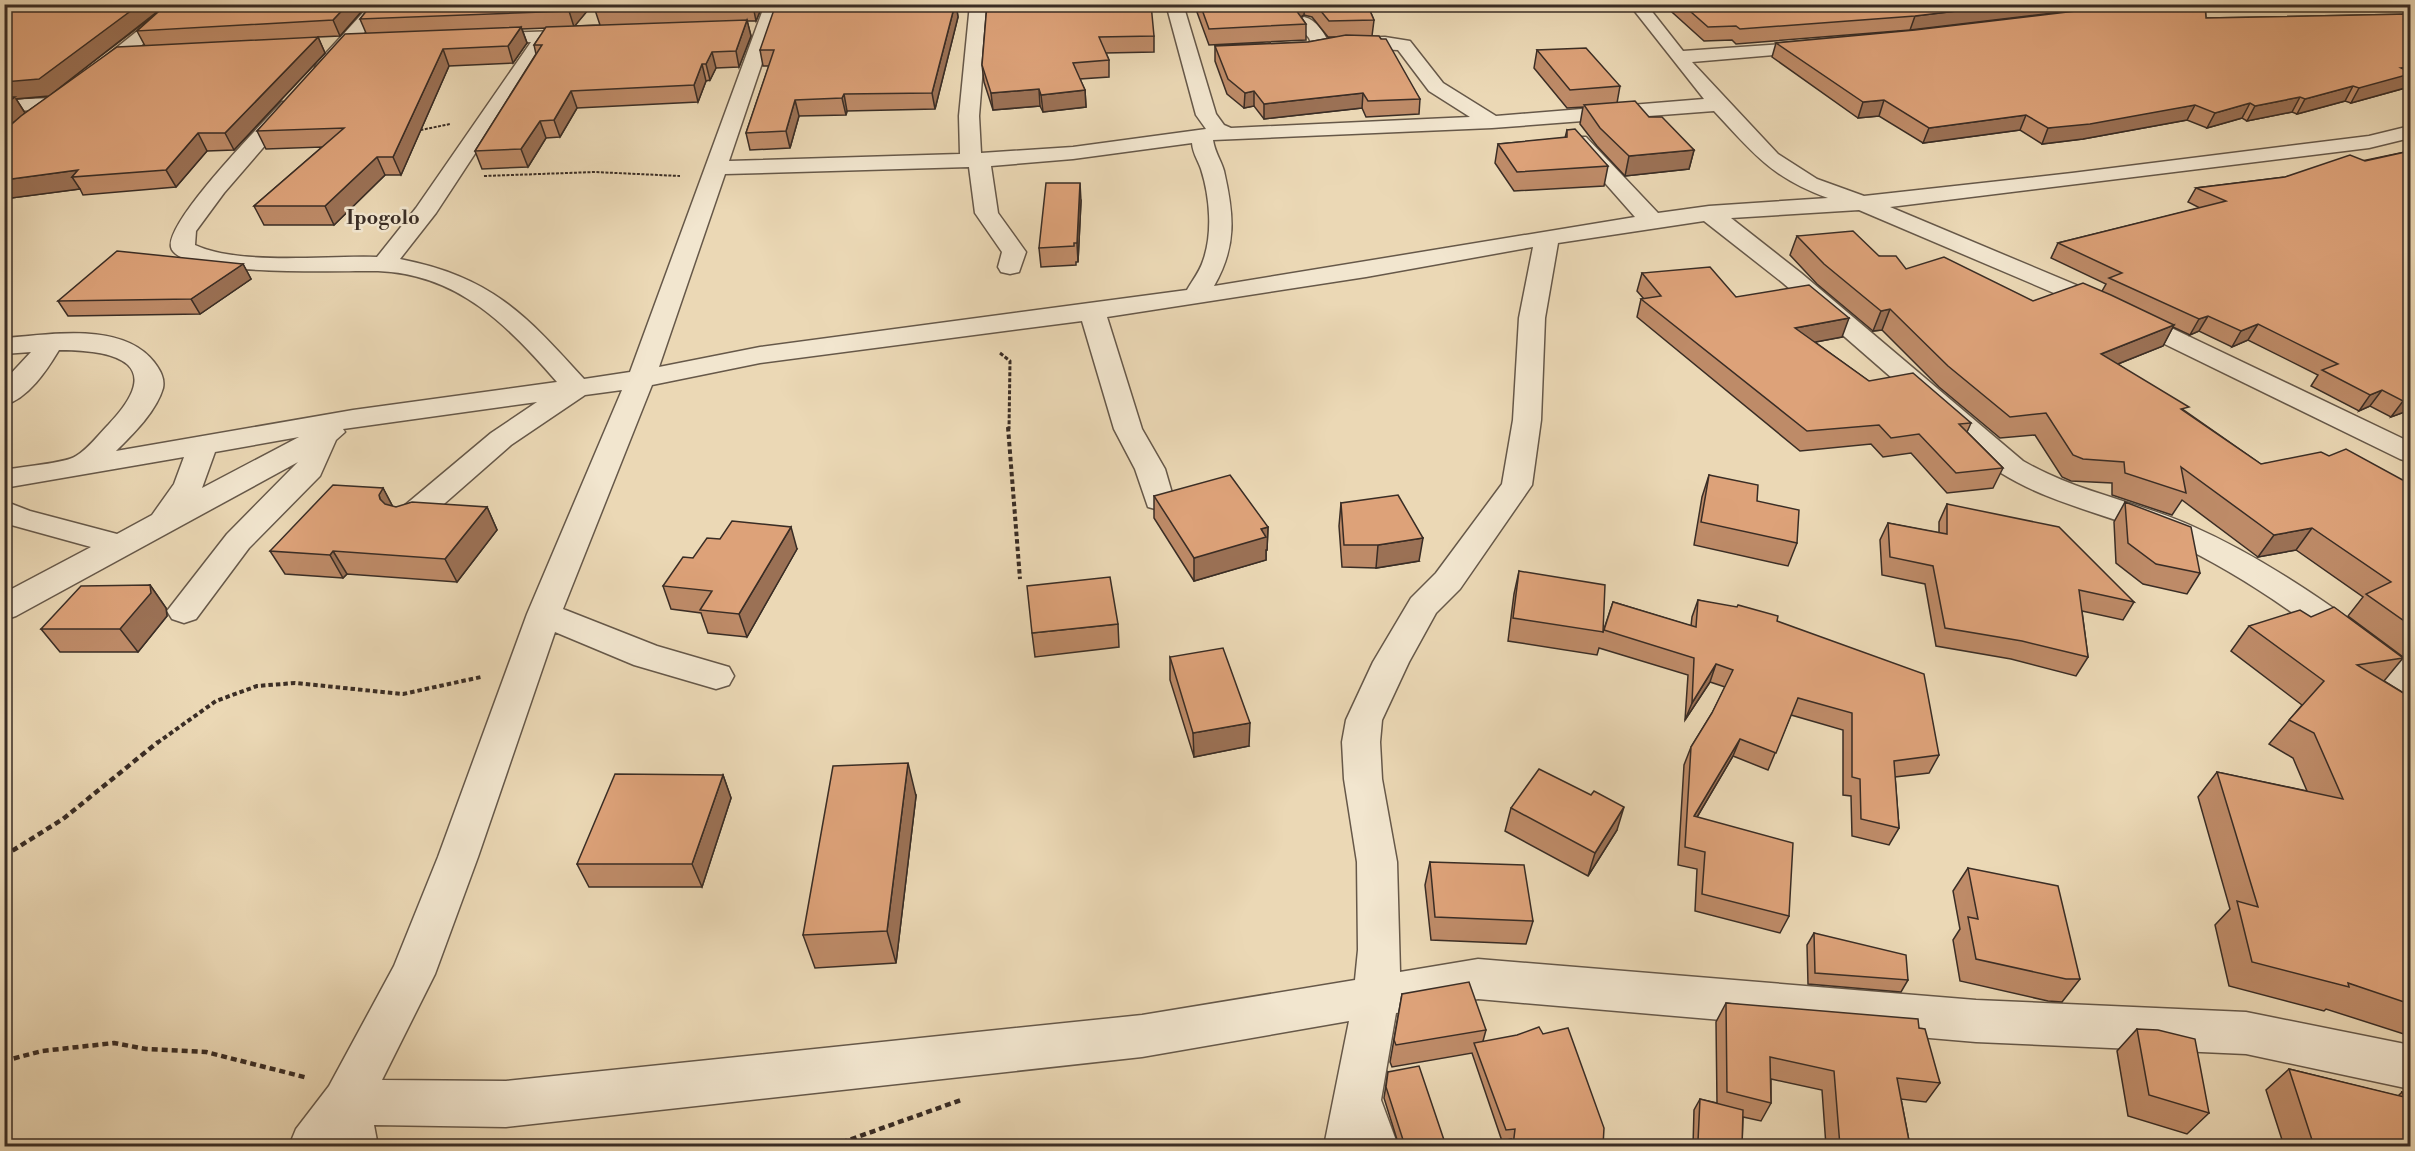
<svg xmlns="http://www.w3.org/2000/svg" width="2415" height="1151" font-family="'Libre Bodoni',serif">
  <rect width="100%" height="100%" fill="#ebd8b5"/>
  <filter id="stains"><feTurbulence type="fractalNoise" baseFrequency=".00333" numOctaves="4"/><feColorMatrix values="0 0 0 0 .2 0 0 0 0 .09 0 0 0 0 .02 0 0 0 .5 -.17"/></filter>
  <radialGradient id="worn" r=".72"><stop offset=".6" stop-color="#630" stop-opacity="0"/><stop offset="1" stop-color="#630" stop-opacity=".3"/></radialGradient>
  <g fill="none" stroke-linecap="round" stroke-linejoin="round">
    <!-- street casing -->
    <g stroke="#665849" stroke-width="3">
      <g id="street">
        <polygon points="171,4 190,4 104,77 90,77 87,73 90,69"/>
        <polygon points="371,4 389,4 331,71 317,71 315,67 317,63"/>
        <path d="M765,4h17l-53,157 231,-7 -1,-38 11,-112h18l-9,112 2,37 92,-6 133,-18 -10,-14 -30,-111h17l33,110 8,11 7,3 239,-11 -41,-26 -31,-41 -62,-3 -3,-4 3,-4 6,-1 43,-1 25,4 33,42 53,33 208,-17 -75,-95h17l37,47 142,-10 3,4 -3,4 -6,2 -127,11 86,92 39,25 47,17 208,-23 297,-37 41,-10v12l-41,10 -479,59 229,96 291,139v20l-10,-3 -299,-146 -242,-103 -128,8 70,55 222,188c53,31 113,40 169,65 79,35 150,87 218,138v32l-13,-4c-71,-56 -144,-113 -227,-151 -56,-26 -116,-35 -169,-68l-218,-190 -79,-62 -146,22 -13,75 -4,102 -9,65 -72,104 -24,24 -27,49 -27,58 -2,22 2,37 15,83 3,110 78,-13 498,41 270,12 164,33v44l-164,-35 -270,-12 -498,-43 -82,14 -15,87 17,46h-74l25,-125 -207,36 -636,70 -132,-2 4,21h-89l7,-17 33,-43 65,-120 44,-109 89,-243 95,-224 -37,5 -74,50 -91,80 -11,3 -11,-3 -5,-7 5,-7 93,-78 46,-31 -194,27 2,3 -9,8 -16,36 -71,72 -53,71 -12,4 -12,-4 -5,-8 60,-77 71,-72 -282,154 -12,4v-27l87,-46 -87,-24v-22l26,10 87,23 35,-19 22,-31 10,-27 -180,31v-18c15,-3 63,-7 72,-14 12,-7 23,-22 33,-32 57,-60 9,-74 -50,-74 -12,20 -31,49 -55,55v-24l27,-29 -27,2v-16c46,-3 118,-17 150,24 6,8 11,16 9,26 -7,24 -30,46 -47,63l237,-41 204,-28c-49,-56 -98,-108 -179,-111 -28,-1 -201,7 -207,-24 -5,-26 90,-122 111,-145h14l3,4 -75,87 -28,38 -1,14c46,21 131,10 182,12l39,-49 115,-166 -52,1 -9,-5 3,-4 113,-4 6,1 3,4 -3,4 -43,2 -113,172 -36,46c91,18 124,54 184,120l46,-7zM1714,111c39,42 58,67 114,87l-119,8 -51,7 -72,-76h-14l-4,4 67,76 -421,69c23,-40 20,-71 10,-115 -3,-11 -9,-18 -11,-31l279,-12zM1192,143c1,11 6,17 9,26 9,28 12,65 2,92 -3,10 -11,20 -16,29l-427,57 -101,20 66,-193 244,-7 6,46 27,39 -4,15 3,5 9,2 9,-2 7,-20 -28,-39 -7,-47 82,-7zM1533,247l-14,71 -6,102 -11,64 -66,89 -25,25 -38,64 -27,58 -4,22 2,37 13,83 1,88 -3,30 -213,35 -636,66 -124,-1 53,-106 43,-117 77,-225 79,33 82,24 13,-4 5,-9 -5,-9 -72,-21 -94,-37 89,-224 108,-22 322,-42 32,108 21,40 13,38 11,3 11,-3 4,-7 -9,-31 -23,-40 -35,-112 259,-40zM299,437l-97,51 13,-36z"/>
        <path d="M2078,4h17l5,11c-7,8 -50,14 -57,6l3,-4 36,-6z"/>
        <path d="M1304,17c13,3 21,17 26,29l-2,4h-14l-5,-12 -14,-16z"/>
        <polygon points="53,98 60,100 63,104 60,108 4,112 4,100"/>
      </g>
    </g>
    <!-- path-far3 -->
    <g stroke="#3a2d25" stroke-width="2" stroke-dasharray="3 1.5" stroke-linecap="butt">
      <polyline points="416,131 450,124"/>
      <polyline points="484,176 595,172 680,176"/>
    </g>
    <!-- path-far2 -->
    <polyline stroke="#3a2d25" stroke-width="3" stroke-dasharray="4 2" stroke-linecap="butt" points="1000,353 1010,361 1009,429"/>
    <!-- path-far1 -->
    <g stroke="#3a2d25" stroke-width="4" stroke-dasharray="4.5 3" stroke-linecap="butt">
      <polyline points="1008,427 1020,579"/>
      <polyline points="157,743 216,701 257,686 295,683 403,694 481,677"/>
    </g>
    <!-- path -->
    <g stroke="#3a2d25" stroke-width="4.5" stroke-dasharray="6 4" stroke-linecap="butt">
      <polyline points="4,856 63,819 158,742"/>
      <polyline points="4,1061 42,1051 114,1043 146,1049 206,1052 308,1078"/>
      <polyline points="832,1146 961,1100"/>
    </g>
    <!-- street -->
    <use href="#street" fill="#f2e6cf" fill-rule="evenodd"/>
  </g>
  <!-- wall -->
  <g fill="#be8b68" stroke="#3a2d25" stroke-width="1.5" fill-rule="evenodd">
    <path d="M4,4h364l-28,32 -22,1 7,16 -91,97 -27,1 -31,36 -93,8 -3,-6 -76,10v-68l9,-8 -9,7zM165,7l-28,24 8,15 -94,48zM49,96l-24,17 -9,-14z"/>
    <polygon points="372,4 593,4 574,26 600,25 595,10 763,4 756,21 747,21 751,36 739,67 716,68 710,80 706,81 698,102 577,108 560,137 546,138 528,167 482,169 475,151 536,54 534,45 546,28 522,29 527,43 513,63 449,66 401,175 385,175 334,225 264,225 254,206 322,147 266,149 257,131 366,33 360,19"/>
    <polygon points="956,4 958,17 935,109 847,111 846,115 799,116 790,148 750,150 746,133 769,66 763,66 760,50"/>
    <polygon points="987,4 1154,36 1154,52 1106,53 1109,60 1109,77 1080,79 1085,90 1086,107 1043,112 1040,106 993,110 984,82 982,65"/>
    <polygon points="1194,4 1367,4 1374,20 1372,36 1381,39 1420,99 1419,114 1366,117 1362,108 1264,119 1254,106 1244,108 1227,94 1215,61 1215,46 1308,42 1337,37 1328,37 1312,17 1304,15 1301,17 1306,24 1306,40 1209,45"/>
    <polygon points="1663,4 2082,4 2079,10 1910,30 1736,44 1732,40 1704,41"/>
    <polygon points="2097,4 2210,4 2205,6 2206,18 2410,14 2410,81 2409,81 2405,88 2351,103 2345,101 2297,114 2292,112 2247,121 2242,118 2207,128 2187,120 2083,139 2042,144 2020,130 1923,143 1879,116 1858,118 1772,57 1776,43 1915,30 2160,5 2099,7"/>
    <polygon points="1537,50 1620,86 1617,103 1649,117 1694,150 1689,169 1625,176 1597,146 1580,124 1583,107 1567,108 1534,68"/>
    <polygon points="1567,130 1608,166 1604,186 1514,191 1495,163 1498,144 1565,138"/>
    <polygon points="2410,151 2410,410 2391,417 2370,406 2359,411 2311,386 2318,375 2248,340 2232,347 2199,331 2190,335 2173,327 2163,346 2118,364 2261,464 2329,456 2410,484 2410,662 2348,616 2363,597 2296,550 2258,557 2182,500 2172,515 2112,495 2112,483 2071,481 2062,477 2035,435 2000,438 1939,387 1882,330 1873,331 1817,284 1790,255 1797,236 1879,256 1906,269 2033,301 2102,291 2106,284 2051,258 2058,243 2200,208 2188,202 2196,188 2285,177"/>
    <polygon points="1081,201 1078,262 1076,262 1076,265 1041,267 1039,248"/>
    <polygon points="243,264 251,279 200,314 68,316 58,301"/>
    <polygon points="1642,273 1736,297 1842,337 1815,342 1869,381 1971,423 1967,432 2003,468 1993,488 1947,493 1911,453 1883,457 1871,444 1800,451 1637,317 1641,299 1644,299 1637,291"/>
    <polygon points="1709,475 1757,501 1797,543 1788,566 1694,545 1702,497"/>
    <polygon points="383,488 393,507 487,507 497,530 457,582 347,574 343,578 285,574 270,551"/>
    <polygon points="1154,496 1268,527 1267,550 1266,550 1266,560 1194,581 1154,518"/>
    <polygon points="2125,502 2200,573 2187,594 2143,584 2116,563 2114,522"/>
    <polygon points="1341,503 1419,561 1376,568 1342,567 1339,526"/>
    <polygon points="1947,504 2134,602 2123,620 2082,611 2088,657 2076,676 2011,659 1936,646 1925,584 1882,575 1880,540 1888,523 1939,533 1939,522"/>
    <polygon points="797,549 747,637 708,633 701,613 671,609 663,586 693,558"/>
    <polygon points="1519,571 1603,632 1613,602 1691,626 1692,617 1698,600 1777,621 1939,755 1929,773 1895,777 1899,828 1889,845 1852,836 1851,796 1843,795 1843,730 1791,715 1768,770 1733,756 1697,817 1789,916 1780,933 1695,911 1697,869 1678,865 1684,765 1691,747 1712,713 1725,687 1710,682 1685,720 1688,675 1599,648 1597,655 1508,641 1514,594"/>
    <polygon points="150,585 166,608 167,616 138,652 60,652 41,629"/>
    <polygon points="2311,617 2403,658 2384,681 2410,697 2410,1036 2326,1009 2324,1011 2229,986 2215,925 2230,909 2198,797 2217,772 2307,791 2293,758 2269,744 2302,705 2231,651 2249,626"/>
    <polygon points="1118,624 1119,647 1035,657 1032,633"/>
    <polygon points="1170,657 1249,746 1194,757 1170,680"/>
    <polygon points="723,775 731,798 702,887 589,887 577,864"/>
    <polygon points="916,796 896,963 815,968 803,935"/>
    <polygon points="1511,808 1617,830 1588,876 1505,831"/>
    <polygon points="1430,862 1533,921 1526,944 1431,940 1425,885"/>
    <polygon points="1968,868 2080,979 2062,1002 2048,1001 1960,981 1953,940 1960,929 1953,891"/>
    <polygon points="1814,933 1908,980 1901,992 1808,984 1807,945"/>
    <polygon points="1402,994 1486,1030 1483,1041 1603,1146 1510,1146 1511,1139 1502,1141 1472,1053 1392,1067 1390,1062"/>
    <polygon points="1726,1003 1919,1028 1940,1083 1926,1102 1901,1099 1910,1146 1826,1146 1822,1090 1771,1079 1771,1103 1761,1121 1743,1117 1742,1146 1693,1146 1694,1110 1700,1099 1717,1103 1716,1022"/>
    <polygon points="2137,1029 2209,1113 2187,1134 2128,1116 2117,1051"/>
    <polygon points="2289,1069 2398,1096 2402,1092 2410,1095 2410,1146 2284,1146 2266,1090"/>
    <polygon points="1388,1072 1445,1143 1444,1146 1399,1146 1384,1098"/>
  </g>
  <!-- shaded-wall -->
  <g fill="#9b7155" stroke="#3a2d25" stroke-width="1.5">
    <polygon points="140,4 167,4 49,96 16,99 25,113 4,130 4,82"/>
    <polygon points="348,4 368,4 340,36 333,20"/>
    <polygon points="575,4 593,4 574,27 569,11"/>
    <polygon points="753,4 763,4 756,21 753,6"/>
    <polygon points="955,4 956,4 958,17 935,109 932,93"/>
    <polygon points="1296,4 1305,4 1304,15 1293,22 1293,6"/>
    <polygon points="2015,4 2082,4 2079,10 1910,30 1915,16"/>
    <polygon points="747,20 751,36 739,67 736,51"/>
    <polygon points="521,27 527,43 513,63 508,46"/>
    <polygon points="318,37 325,53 234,150 225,133"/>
    <polygon points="443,49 449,66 401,175 393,157"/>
    <polygon points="712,52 716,68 710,80 706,64"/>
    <polygon points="702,64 706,81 698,102 694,85"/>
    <polygon points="2410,67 2410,81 2409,81 2405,88 2351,103 2359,88 2401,68"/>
    <polygon points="2353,86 2345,101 2297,114 2305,99"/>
    <polygon points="1039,89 1040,106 993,110 991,93"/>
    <polygon points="1085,90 1086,107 1043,112 1041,95"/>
    <polygon points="571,91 577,108 560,137 554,120"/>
    <polygon points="1254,91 1254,106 1244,108 1245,93"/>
    <polygon points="1363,93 1362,108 1264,119 1264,104"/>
    <polygon points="844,94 847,111 846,115 842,98"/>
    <polygon points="2300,97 2292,112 2247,121 2255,106"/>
    <polygon points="795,100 799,116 790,148 786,131"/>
    <polygon points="1884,100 1879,116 1858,118 1863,102"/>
    <polygon points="2250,103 2242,118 2207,128 2215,113"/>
    <polygon points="2195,105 2187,120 2083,139 2042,144 2048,128"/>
    <polygon points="2026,115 2020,130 1923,143 1929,128"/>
    <polygon points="540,121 546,138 528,167 521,149"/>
    <polygon points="198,133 207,151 176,187 166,170"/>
    <polygon points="1694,150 1689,169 1625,176 1629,156"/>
    <polygon points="377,157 385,175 334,225 325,206"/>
    <polygon points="78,170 72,177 80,189 4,199 4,180"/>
    <polygon points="1080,183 1081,201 1078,262 1077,243"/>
    <polygon points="243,264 251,279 200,314 191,299"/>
    <polygon points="1890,309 1882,330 1873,331 1881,311"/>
    <polygon points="2208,316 2199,331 2190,335 2199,319"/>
    <polygon points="1849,318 1842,337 1789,347 1795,328"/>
    <polygon points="2258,324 2248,340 2232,347 2241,331"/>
    <polygon points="2174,325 2163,346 2090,375 2101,354"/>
    <polygon points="2382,390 2370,406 2359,411 2370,395"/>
    <polygon points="2410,398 2410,410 2391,417 2403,401"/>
    <polygon points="383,488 395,511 391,518 380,499 379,495"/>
    <polygon points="487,507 497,530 457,582 445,559"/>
    <polygon points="791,527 797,549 747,637 739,614"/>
    <polygon points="1268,527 1267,550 1266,550 1266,560 1194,581 1194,558 1261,529"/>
    <polygon points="2312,528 2296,550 2258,557 2274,535"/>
    <polygon points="1423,538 1419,561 1376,568 1378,545"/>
    <polygon points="333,551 347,574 343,578 330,555"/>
    <polygon points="150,585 166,608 167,616 138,652 120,629"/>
    <polygon points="1716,664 1710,682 1685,720 1692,703"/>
    <polygon points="1250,723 1249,746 1194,757 1193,733"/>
    <polygon points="1740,739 1733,756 1687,834 1694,816"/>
    <polygon points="908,763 916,796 896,963 887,931"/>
    <polygon points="723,775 731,798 702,887 692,864"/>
    <polygon points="1624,807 1617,830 1588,876 1595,853"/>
  </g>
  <!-- building -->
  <g fill="#dda279" stroke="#3a2d25" stroke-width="1.5">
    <polygon points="4,4 140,4 39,79 4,82"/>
    <polygon points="167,4 348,4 333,20 137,31"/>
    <polygon points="372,4 575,4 569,11 360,19"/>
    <polygon points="599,4 753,4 753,6 595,10"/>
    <polygon points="776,4 955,4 932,93 844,94 842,98 795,100 786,131 746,133 774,50 760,50"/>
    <polygon points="987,4 1151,4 1154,36 1099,37 1109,60 1073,63 1085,90 1041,95 1039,89 991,93 982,65"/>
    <polygon points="1200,4 1296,4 1293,6 1306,24 1209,29"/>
    <polygon points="1315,4 1367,4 1374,20 1329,21"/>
    <polygon points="1682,4 2015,4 1915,16 1740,29 1736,26 1708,27"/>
    <polygon points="2160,4 2205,4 2206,18 2410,14 2410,67 2401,68 2410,72 2410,74 2359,88 2353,86 2305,99 2300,97 2255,106 2250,103 2215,113 2195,105 2090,124 2048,128 2026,115 1929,128 1884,100 1863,102 1776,43 1915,30 2101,8"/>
    <polygon points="747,20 736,51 712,52 706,64 702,64 694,85 571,91 554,120 540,121 521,149 475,151 542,45 534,45 546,27"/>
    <polygon points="521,27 508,46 443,49 393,157 377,157 325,206 254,206 344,128 257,131 345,34"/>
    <polygon points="1346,35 1379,36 1381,39 1386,39 1420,99 1368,101 1363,93 1264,104 1254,91 1245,93 1228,79 1215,46 1308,42"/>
    <polygon points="318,37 225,133 198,133 166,170 72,177 78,170 4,180 4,131 21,116 117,47"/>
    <polygon points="1586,48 1620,86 1570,90 1537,50"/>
    <polygon points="4,97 15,97 4,105"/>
    <polygon points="1635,101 1649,117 1662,117 1694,150 1629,156 1600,128 1584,105"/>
    <polygon points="1575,129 1608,166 1517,172 1498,144 1567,137 1567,130"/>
    <polygon points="2410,151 2410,398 2403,401 2382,390 2370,395 2322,370 2338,364 2258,324 2241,331 2208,316 2199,319 2109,278 2122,273 2058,243 2226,201 2196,188 2285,177 2350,155 2365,161"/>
    <polygon points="1046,183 1080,183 1077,243 1074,243 1074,246 1039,248"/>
    <polygon points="1853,231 1879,256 1896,256 1906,269 1944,257 2033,301 2083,283 2111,295 2174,325 2101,354 2189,407 2181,409 2261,464 2321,452 2329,456 2346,449 2410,484 2410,625 2366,594 2391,582 2312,528 2274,535 2181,467 2186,493 2125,473 2124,462 2083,459 2073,455 2046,413 2010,417 1948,366 1890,309 1881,311 1824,264 1797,236"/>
    <polygon points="117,251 243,264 191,299 58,301"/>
    <polygon points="1710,267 1736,297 1809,285 1849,318 1795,328 1869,381 1913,373 1971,423 1959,424 2003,468 1956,473 1919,434 1891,438 1879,425 1807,431 1641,299 1661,296 1642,273"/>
    <polygon points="1230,475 1268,527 1261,529 1266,537 1194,558 1154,496"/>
    <polygon points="1709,475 1758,485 1757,501 1799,510 1797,543 1701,522"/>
    <polygon points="333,485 383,488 379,495 380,499 385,504 396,507 412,502 487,507 445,559 333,551 330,555 270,551"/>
    <polygon points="1398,495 1423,538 1378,545 1344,545 1341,503"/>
    <polygon points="2125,502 2191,527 2200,573 2156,564 2128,543"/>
    <polygon points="1947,504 2059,527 2134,602 2079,590 2088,657 2022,641 1945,628 1933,566 1890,557 1888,523 1947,534"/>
    <polygon points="732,521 791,527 739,614 700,610 712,591 663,586 683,557 693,558 707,538 720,539"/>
    <polygon points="1519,571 1605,585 1603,632 1513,618"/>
    <polygon points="1110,577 1118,624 1032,633 1027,586"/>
    <polygon points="150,585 151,593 120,629 41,629 81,586"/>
    <polygon points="1698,600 1737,607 1738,605 1778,616 1777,621 1924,674 1939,755 1894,761 1899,828 1861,819 1860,779 1852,777 1852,713 1798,698 1776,753 1740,739 1694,816 1793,843 1789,916 1702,894 1705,852 1685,847 1691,747 1712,713 1733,670 1716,664 1692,703 1694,658 1604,630 1613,602 1696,627"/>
    <polygon points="2334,607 2403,658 2357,665 2410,697 2410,1004 2348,983 2349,987 2252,962 2237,901 2258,907 2217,772 2343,799 2314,733 2289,720 2324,681 2249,626 2300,610 2311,617"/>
    <polygon points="1223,648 1250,723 1193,733 1170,657"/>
    <polygon points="908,763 887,931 803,935 833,766"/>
    <polygon points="1539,769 1591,795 1594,791 1624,807 1595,853 1511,808"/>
    <polygon points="615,774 723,775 692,864 577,864"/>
    <polygon points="1430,862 1524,865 1533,921 1435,917"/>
    <polygon points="1968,868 2058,886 2080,979 2066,979 1976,959 1968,917 1978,919"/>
    <polygon points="1814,933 1906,955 1908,980 1815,973"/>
    <polygon points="1469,982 1486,1030 1396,1045 1394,1040 1402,994"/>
    <polygon points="1726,1003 1918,1019 1919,1028 1925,1029 1940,1083 1897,1078 1910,1146 1840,1146 1834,1071 1770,1057 1771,1103 1727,1092"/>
    <polygon points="1539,1027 1543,1034 1568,1028 1604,1128 1603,1146 1513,1146 1515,1129 1506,1130 1474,1043 1517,1035"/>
    <polygon points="2137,1029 2158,1030 2195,1039 2209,1113 2149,1095"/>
    <polygon points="1419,1066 1445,1143 1426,1146 1405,1146 1386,1087 1388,1072"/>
    <polygon points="2289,1069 2404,1097 2402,1092 2410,1095 2410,1146 2312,1146 2314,1146"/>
    <polygon points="1700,1099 1743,1110 1742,1146 1702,1146 1702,1142 1698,1141"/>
  </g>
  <g text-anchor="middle" stroke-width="5" stroke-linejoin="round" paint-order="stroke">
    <!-- far-quarter labels -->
    <g font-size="20" font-weight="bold" fill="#3a2d25" stroke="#f2e6cf">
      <text x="383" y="224">Ipogolo</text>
    </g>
  </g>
  <!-- margin -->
  <rect width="2415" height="1151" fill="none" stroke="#ebd8b5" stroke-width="24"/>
  <rect x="6" y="6" width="2403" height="1139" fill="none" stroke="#3a2d25" stroke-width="3"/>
  <rect x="12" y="12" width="2391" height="1127" fill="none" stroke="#3a2d25" stroke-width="1.5"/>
  <rect width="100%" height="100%" filter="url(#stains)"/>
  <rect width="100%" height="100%" fill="url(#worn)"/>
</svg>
